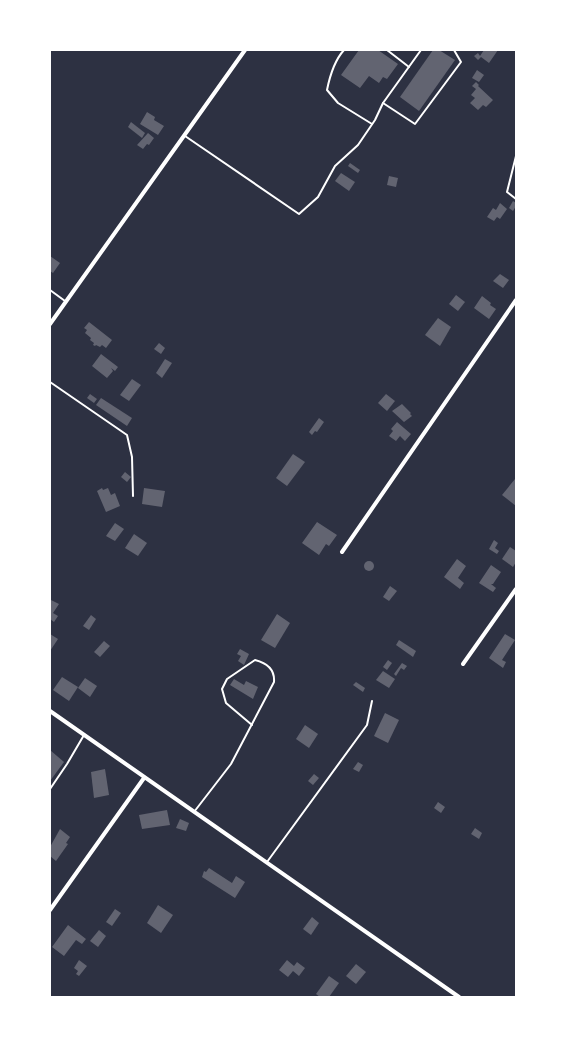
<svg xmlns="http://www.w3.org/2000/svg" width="566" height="1047" font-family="'Source Sans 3',sans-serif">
  <rect width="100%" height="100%" fill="#2d3142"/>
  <!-- building -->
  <g fill="#626471">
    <polygon points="359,50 378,50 398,64 387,79 383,77 379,83 369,76 360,88 341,75"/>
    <polygon points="433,50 439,50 455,60 419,111 400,97"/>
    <polygon points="484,50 498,50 489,63 481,57 478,60 474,56 478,53 480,56"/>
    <polygon points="477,70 484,75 479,82 472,78"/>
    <polygon points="476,82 479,85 478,86 493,100 486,107 483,105 478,110 470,103 475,98 471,95 476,89 472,86"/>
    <polygon points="147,112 155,117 154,120 164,126 158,135 140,124"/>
    <polygon points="131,122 145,133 142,138 128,127"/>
    <polygon points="148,133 154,138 149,145 147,144 143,149 137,145"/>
    <polygon points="350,163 360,170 358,173 348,166"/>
    <polygon points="341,173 355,182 349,191 335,181"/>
    <polygon points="389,176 398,178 396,187 387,185"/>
    <polygon points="513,201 516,203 516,206 513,211 509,208"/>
    <polygon points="500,203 507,209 500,219 497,217 494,221 487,217 493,208 496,210"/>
    <polygon points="50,256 60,263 53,273 50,271"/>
    <polygon points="500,274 509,280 503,288 493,281"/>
    <polygon points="456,295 465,302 458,311 449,304"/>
    <polygon points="482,296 491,303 490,305 496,309 489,319 474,308"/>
    <polygon points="438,318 451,327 440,346 425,335"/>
    <polygon points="89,322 112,340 106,348 102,345 100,347 96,345 95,346 93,345 94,343 90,340 91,338 85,333 87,330 84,328"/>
    <polygon points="159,343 165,348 161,354 154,349"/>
    <polygon points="101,354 118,367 115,371 111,368 113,371 107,378 92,366"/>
    <polygon points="165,359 172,363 162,378 156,373"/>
    <polygon points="132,379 141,385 129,401 120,395"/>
    <polygon points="90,394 97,399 94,403 87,398"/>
    <polygon points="386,394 395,401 387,411 378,403"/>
    <polygon points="101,398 132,418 127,426 96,405"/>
    <polygon points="402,404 411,413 410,414 412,416 404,422 392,411"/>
    <polygon points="319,418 324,422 317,432 315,431 312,435 309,432"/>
    <polygon points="397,422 411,434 405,441 400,436 396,441 389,436 393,431 391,429"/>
    <polygon points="293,454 305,462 287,486 276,478"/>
    <polygon points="125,472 131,477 127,482 121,477"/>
    <polygon points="515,479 516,479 516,506 502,495"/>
    <polygon points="102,488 103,490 108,488 111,495 115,493 120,506 106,512 97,491"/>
    <polygon points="144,488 165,491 162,507 142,504"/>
    <polygon points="317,522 337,535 329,546 326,544 319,555 302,543"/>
    <polygon points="115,523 124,529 115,541 106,536"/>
    <polygon points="134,534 147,543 138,556 125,548"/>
    <polygon points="494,540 498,543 495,548 499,551 497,554 489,549"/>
    <polygon points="510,547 516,551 516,562 513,567 502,559"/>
    <polygon points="457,559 466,566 458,578 464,583 460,589 444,577"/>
    <circle cx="369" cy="566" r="5"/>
    <polygon points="491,565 501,572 493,584 491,584 496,588 493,592 479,583"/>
    <polygon points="390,586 397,591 389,601 383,597"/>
    <polygon points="51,600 59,604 53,613 58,616 54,622 50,619"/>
    <polygon points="277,614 290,623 275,648 261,640"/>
    <polygon points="91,615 96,619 89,630 83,626"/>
    <polygon points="50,634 58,639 50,651"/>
    <polygon points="505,634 515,640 502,660 506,662 503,668 489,658"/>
    <polygon points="399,640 416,651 413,657 396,645"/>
    <polygon points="104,641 110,646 100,657 94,652"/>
    <polygon points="240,649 249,654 244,665 238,661 241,656 237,654"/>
    <polygon points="388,660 392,663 387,670 383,667"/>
    <polygon points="402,663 407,666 404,670 401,668 396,676 394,674"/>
    <polygon points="383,671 395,679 389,688 376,680"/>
    <polygon points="62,677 78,687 69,701 53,690"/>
    <polygon points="85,678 97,686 90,697 78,688"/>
    <polygon points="234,679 244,685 246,681 258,687 253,699 230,685"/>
    <polygon points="356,682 365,688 363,692 353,685"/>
    <polygon points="385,713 399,720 388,743 374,736"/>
    <polygon points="305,725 318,734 309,748 296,739"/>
    <polygon points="50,750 64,762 50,781"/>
    <polygon points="358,762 363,765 359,772 353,769"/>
    <polygon points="105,769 109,795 94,798 91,772"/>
    <polygon points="314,774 319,778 313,785 308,781"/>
    <polygon points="438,802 445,807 441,813 434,808"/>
    <polygon points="167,810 170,825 142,829 139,815"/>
    <polygon points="180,819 189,823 186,831 176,828"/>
    <polygon points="475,828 482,833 479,839 471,834"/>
    <polygon points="60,829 70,837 66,843 68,844 56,861 50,856 50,847"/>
    <polygon points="209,868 232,883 236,876 245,882 235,898 202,877 204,871 206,872"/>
    <polygon points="158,905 173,915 161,933 147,923"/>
    <polygon points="115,909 121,913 112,926 106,922"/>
    <polygon points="312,917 319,923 311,935 303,929"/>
    <polygon points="68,925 86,939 82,944 76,940 64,956 52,947"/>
    <polygon points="99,930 106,936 98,947 90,941"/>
    <polygon points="79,960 87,966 79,976 76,974 78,971 74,968"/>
    <polygon points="287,960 294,966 297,962 305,968 299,976 293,971 288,977 279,970"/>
    <polygon points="356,964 366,972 356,984 346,976"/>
    <polygon points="329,976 339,983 329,997 320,997 316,994"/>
  </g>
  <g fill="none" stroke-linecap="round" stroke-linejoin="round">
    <!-- service -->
    <g stroke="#fff" stroke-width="2">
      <path d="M344,50c-10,11 -14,25 -17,40l11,13 34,21"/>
      <polyline points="387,50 409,67"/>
      <polyline points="383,103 415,124 461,62 454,50"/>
      <polyline points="185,136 299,214 318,197 335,166 358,145 375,120 383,103 421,50"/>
      <polyline points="516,156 507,192 516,199"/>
      <polyline points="50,290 65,301"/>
      <polyline points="50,382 127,435 132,457 133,496"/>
      <polyline points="50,789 67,764 84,735"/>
      <path d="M194,812l37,-48 43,-82c1,-13 -7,-19 -19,-22l-28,19 -5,10 4,14 26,22"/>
      <polyline points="267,862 367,725 372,701"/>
    </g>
    <!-- minor -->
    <g stroke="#fff" stroke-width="4">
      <polyline points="50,324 245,50"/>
      <polyline points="342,552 516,300"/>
      <polyline points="463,664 516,589"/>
      <polyline points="50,711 459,997"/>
      <polyline points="50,910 144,778"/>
    </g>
  </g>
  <!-- border -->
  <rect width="566" height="1047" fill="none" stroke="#ffffff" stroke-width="102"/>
</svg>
